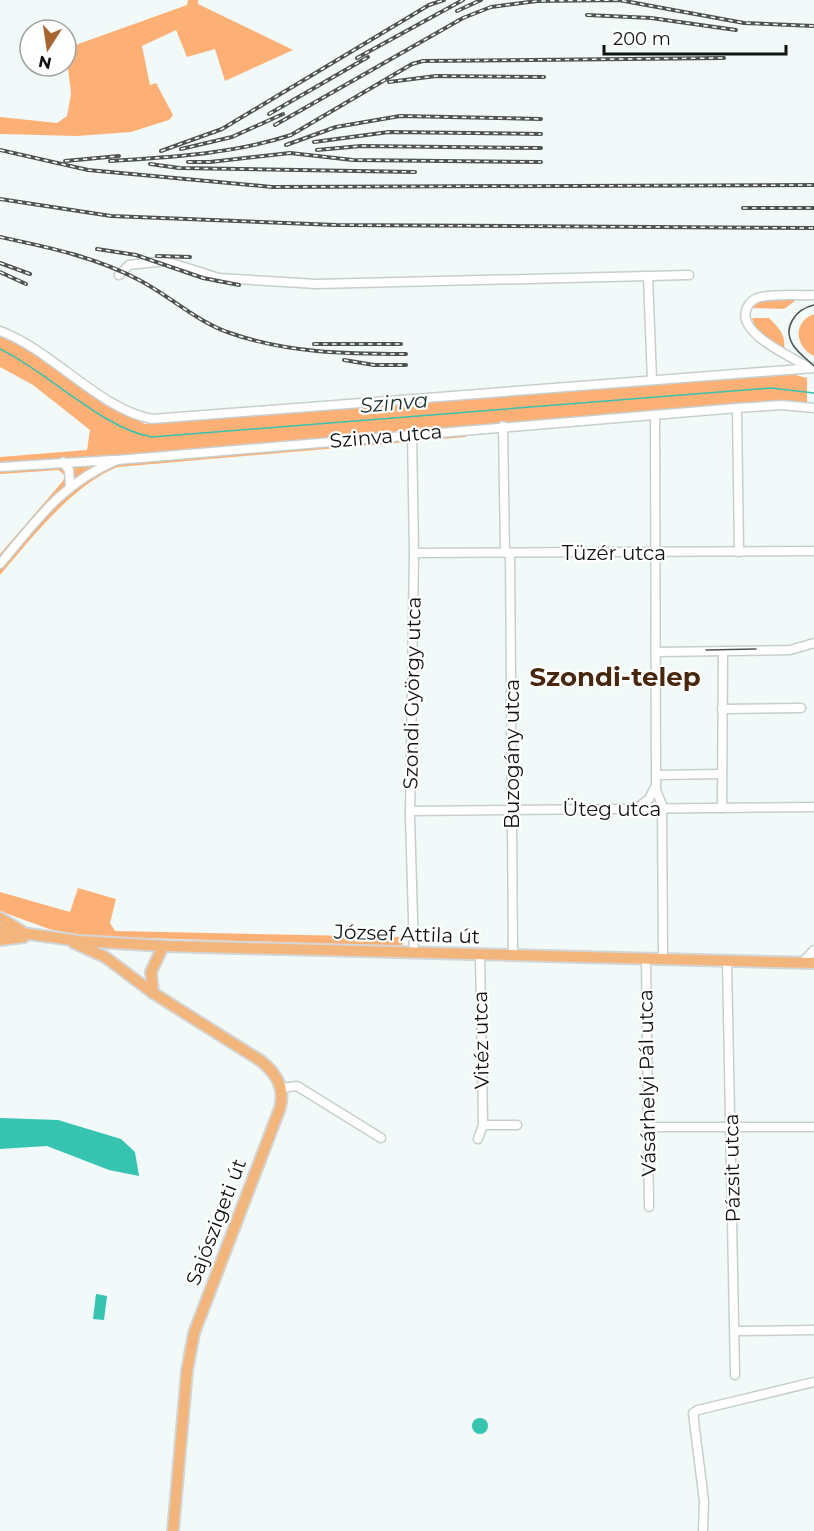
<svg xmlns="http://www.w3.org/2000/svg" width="814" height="1531" font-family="Montserrat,sans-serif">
  <rect width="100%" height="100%" fill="#f1faf8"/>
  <!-- green -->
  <g fill="#fdb076">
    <polygon points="188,0 198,0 198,4 293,50 225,81 215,49 187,57 176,30 142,46 150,85 156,83 173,115 169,120 131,132 77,136 0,134 0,117 57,123 67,116 71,94 66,51 70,47 187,5"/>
    <polygon points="769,300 794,300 795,301 784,309 752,308 759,302"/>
    <path d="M814,314v42c-19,-9 -22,-34 0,-42z"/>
    <path d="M752,318h17c10,10 17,17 15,31l-27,-17z"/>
    <path d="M0,335l29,15 88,59 28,15 643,-51 19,5v34l-29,-2 -313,23 1,4 -348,30c-44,16 -88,73 -118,108v-21l63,-73 2,-5 -6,-6 -59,4v-17l87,-7 3,-20 -57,-45 -33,-18z"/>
    <polygon points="78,888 116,899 110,923 115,931 401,937 407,929 402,946 85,936 49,929 0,911 0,892 70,912"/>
  </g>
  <!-- water -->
  <g fill="#36c3b0">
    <polygon points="0,1118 58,1120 121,1139 135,1152 139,1176 109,1170 47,1146 0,1149"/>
    <polygon points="96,1294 107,1296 104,1320 93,1319"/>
    <circle cx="480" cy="1426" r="8"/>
  </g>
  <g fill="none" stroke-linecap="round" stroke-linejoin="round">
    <!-- stream -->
    <path stroke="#36c3b0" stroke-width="1.5" d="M0,349c48,23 103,80 152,88l619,-49 43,5"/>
    <!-- minor casing -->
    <g stroke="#c6cfcd" stroke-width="11">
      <g id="minor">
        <polyline points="119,275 129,265 165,261 219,278 317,284 648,276 652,380"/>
        <polyline points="648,276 689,275"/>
        <path d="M0,331c52,19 99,78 152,88l662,-51"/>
        <path d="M810,368c-18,-11 -75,-35 -63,-60 2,-5 5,-8 10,-10 17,-5 39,-2 57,-3"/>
        <polyline points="737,408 739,552"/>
        <polyline points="655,415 656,790 662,805 663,959"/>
        <polyline points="503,426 505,553"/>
        <polyline points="412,433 414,553 410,817 414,953"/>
        <polyline points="63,462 69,470 70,486"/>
        <polyline points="0,467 113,460"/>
        <polyline points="414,553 814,551"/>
        <polyline points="510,553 513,955"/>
        <path d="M0,564c38,-45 61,-80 117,-104l620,-52 45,-3 32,3"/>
        <polyline points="657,652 790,650 814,643"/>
        <polyline points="722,709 801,708"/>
        <polyline points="656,775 722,774"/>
        <polyline points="637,808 649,799 655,787"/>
        <polyline points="722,808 723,651"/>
        <polyline points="410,811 814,807"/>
        <polyline points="646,959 649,1207"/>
        <polyline points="727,961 735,1375"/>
        <polyline points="802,963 814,950"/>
        <polyline points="281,1088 297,1086 381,1138"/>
        <polyline points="483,1125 517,1125"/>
        <polyline points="648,1127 814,1127"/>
        <polyline points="478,1139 483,1125 480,954"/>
        <polyline points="735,1331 814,1330"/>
        <polyline points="703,1531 704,1501 693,1413 698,1410 814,1382"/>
      </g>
    </g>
    <!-- major casing -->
    <g stroke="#d4d5d4" stroke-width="14">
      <g id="major">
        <polyline points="0,918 20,930"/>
        <polyline points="0,930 79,941 165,946 814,963"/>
        <polyline points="0,940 24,937"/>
        <path d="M74,943l31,14 48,36 108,68c16,13 24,27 19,47l-86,225 -7,38 -14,160"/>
        <polyline points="153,993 151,972 163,946"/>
      </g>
    </g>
    <!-- minor -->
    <use href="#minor" stroke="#fff" stroke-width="8"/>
    <!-- major -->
    <use href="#major" stroke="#f2b67d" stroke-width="10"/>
    <!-- tram -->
    <g stroke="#4f5453" stroke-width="1.5">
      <path d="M814,305c-18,4 -32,22 -21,40 5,8 14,14 21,21"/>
      <polyline points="706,650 756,649"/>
    </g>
    <!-- rail casing -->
    <g stroke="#4f5453" stroke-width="4">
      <g id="rail">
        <polyline points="457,11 481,0"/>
        <polyline points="587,15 651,18 736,30"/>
        <polyline points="357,58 463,0"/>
        <polyline points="389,82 436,76 544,77"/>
        <polyline points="269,114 368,57"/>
        <polyline points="275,125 463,18 491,7 537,1 619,0 744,23 814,26"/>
        <polyline points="314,142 389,132 541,134"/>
        <polyline points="286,145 336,127 400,116 541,119"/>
        <polyline points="181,149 232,137 283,114"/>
        <polyline points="0,150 88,170 272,187 814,185"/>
        <polyline points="317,150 361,146 541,148"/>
        <polyline points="161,151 222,129 429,5 444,0"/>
        <polyline points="65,161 119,156"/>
        <path d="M110,161c61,-4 123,-7 181,-26l121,-71 11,-3 301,-3"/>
        <polyline points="188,162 210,162 290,153 353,160 541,162"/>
        <polyline points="150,164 179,168 415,172"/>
        <polyline points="0,199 111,216 336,225 814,228"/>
        <polyline points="743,208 814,208"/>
        <path d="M0,237c47,10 96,20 139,43 31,16 58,42 91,53 57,20 116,21 176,21"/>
        <polyline points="97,249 136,255 203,278 239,285"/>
        <polyline points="157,256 190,257"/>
        <polyline points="0,263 30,274"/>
        <polyline points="0,272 26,284"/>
        <polyline points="314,344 401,344"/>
        <polyline points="344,360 374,365 406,365"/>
      </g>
    </g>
    <!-- rail -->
    <use href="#rail" stroke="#fff" stroke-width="1.5" stroke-dasharray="4.5" stroke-linecap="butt"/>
  </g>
  <g text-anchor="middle" stroke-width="4.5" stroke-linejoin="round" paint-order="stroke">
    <!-- street labels -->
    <g font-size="20" fill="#101312" stroke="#fff">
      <text transform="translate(386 436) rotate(-5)" y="7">Szinva utca</text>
      <text x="614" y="560">Tüzér utca</text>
      <text transform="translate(412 693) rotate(-89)" y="7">Szondi György utca</text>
      <text transform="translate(512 754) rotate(-90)" y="7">Buzogány utca</text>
      <text x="612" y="816">Üteg utca</text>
      <text transform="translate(407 934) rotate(2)" y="7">József Attila út</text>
      <text transform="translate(481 1040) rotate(-91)" y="7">Vitéz utca</text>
      <text transform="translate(647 1083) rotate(-91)" y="7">Vásárhelyi Pál utca</text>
      <text transform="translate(732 1168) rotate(-91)" y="7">Pázsit utca</text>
      <text transform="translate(216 1222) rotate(-69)" y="7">Sajószigeti út</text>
    </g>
    <!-- water labels -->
    <g font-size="21" font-style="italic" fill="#1c332f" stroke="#fff">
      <text transform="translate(394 403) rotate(-5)" y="7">Szinva</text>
    </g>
    <!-- district labels -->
    <g font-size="26" font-weight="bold" fill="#47270e" stroke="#fff">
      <text x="615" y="686">Szondi-telep</text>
    </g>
  </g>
  <!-- north arrow -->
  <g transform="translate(48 48) rotate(192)"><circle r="28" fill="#ffffff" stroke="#9fa1a0" stroke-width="1.5"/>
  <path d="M0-4.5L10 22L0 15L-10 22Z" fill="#a76631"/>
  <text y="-9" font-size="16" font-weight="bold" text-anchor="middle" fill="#101312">N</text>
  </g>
  <!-- scale -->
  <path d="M604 45v9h182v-9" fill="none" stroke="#101312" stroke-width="3"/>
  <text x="613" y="45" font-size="18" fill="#101312" stroke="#ffffff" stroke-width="4.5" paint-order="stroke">200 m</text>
</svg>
